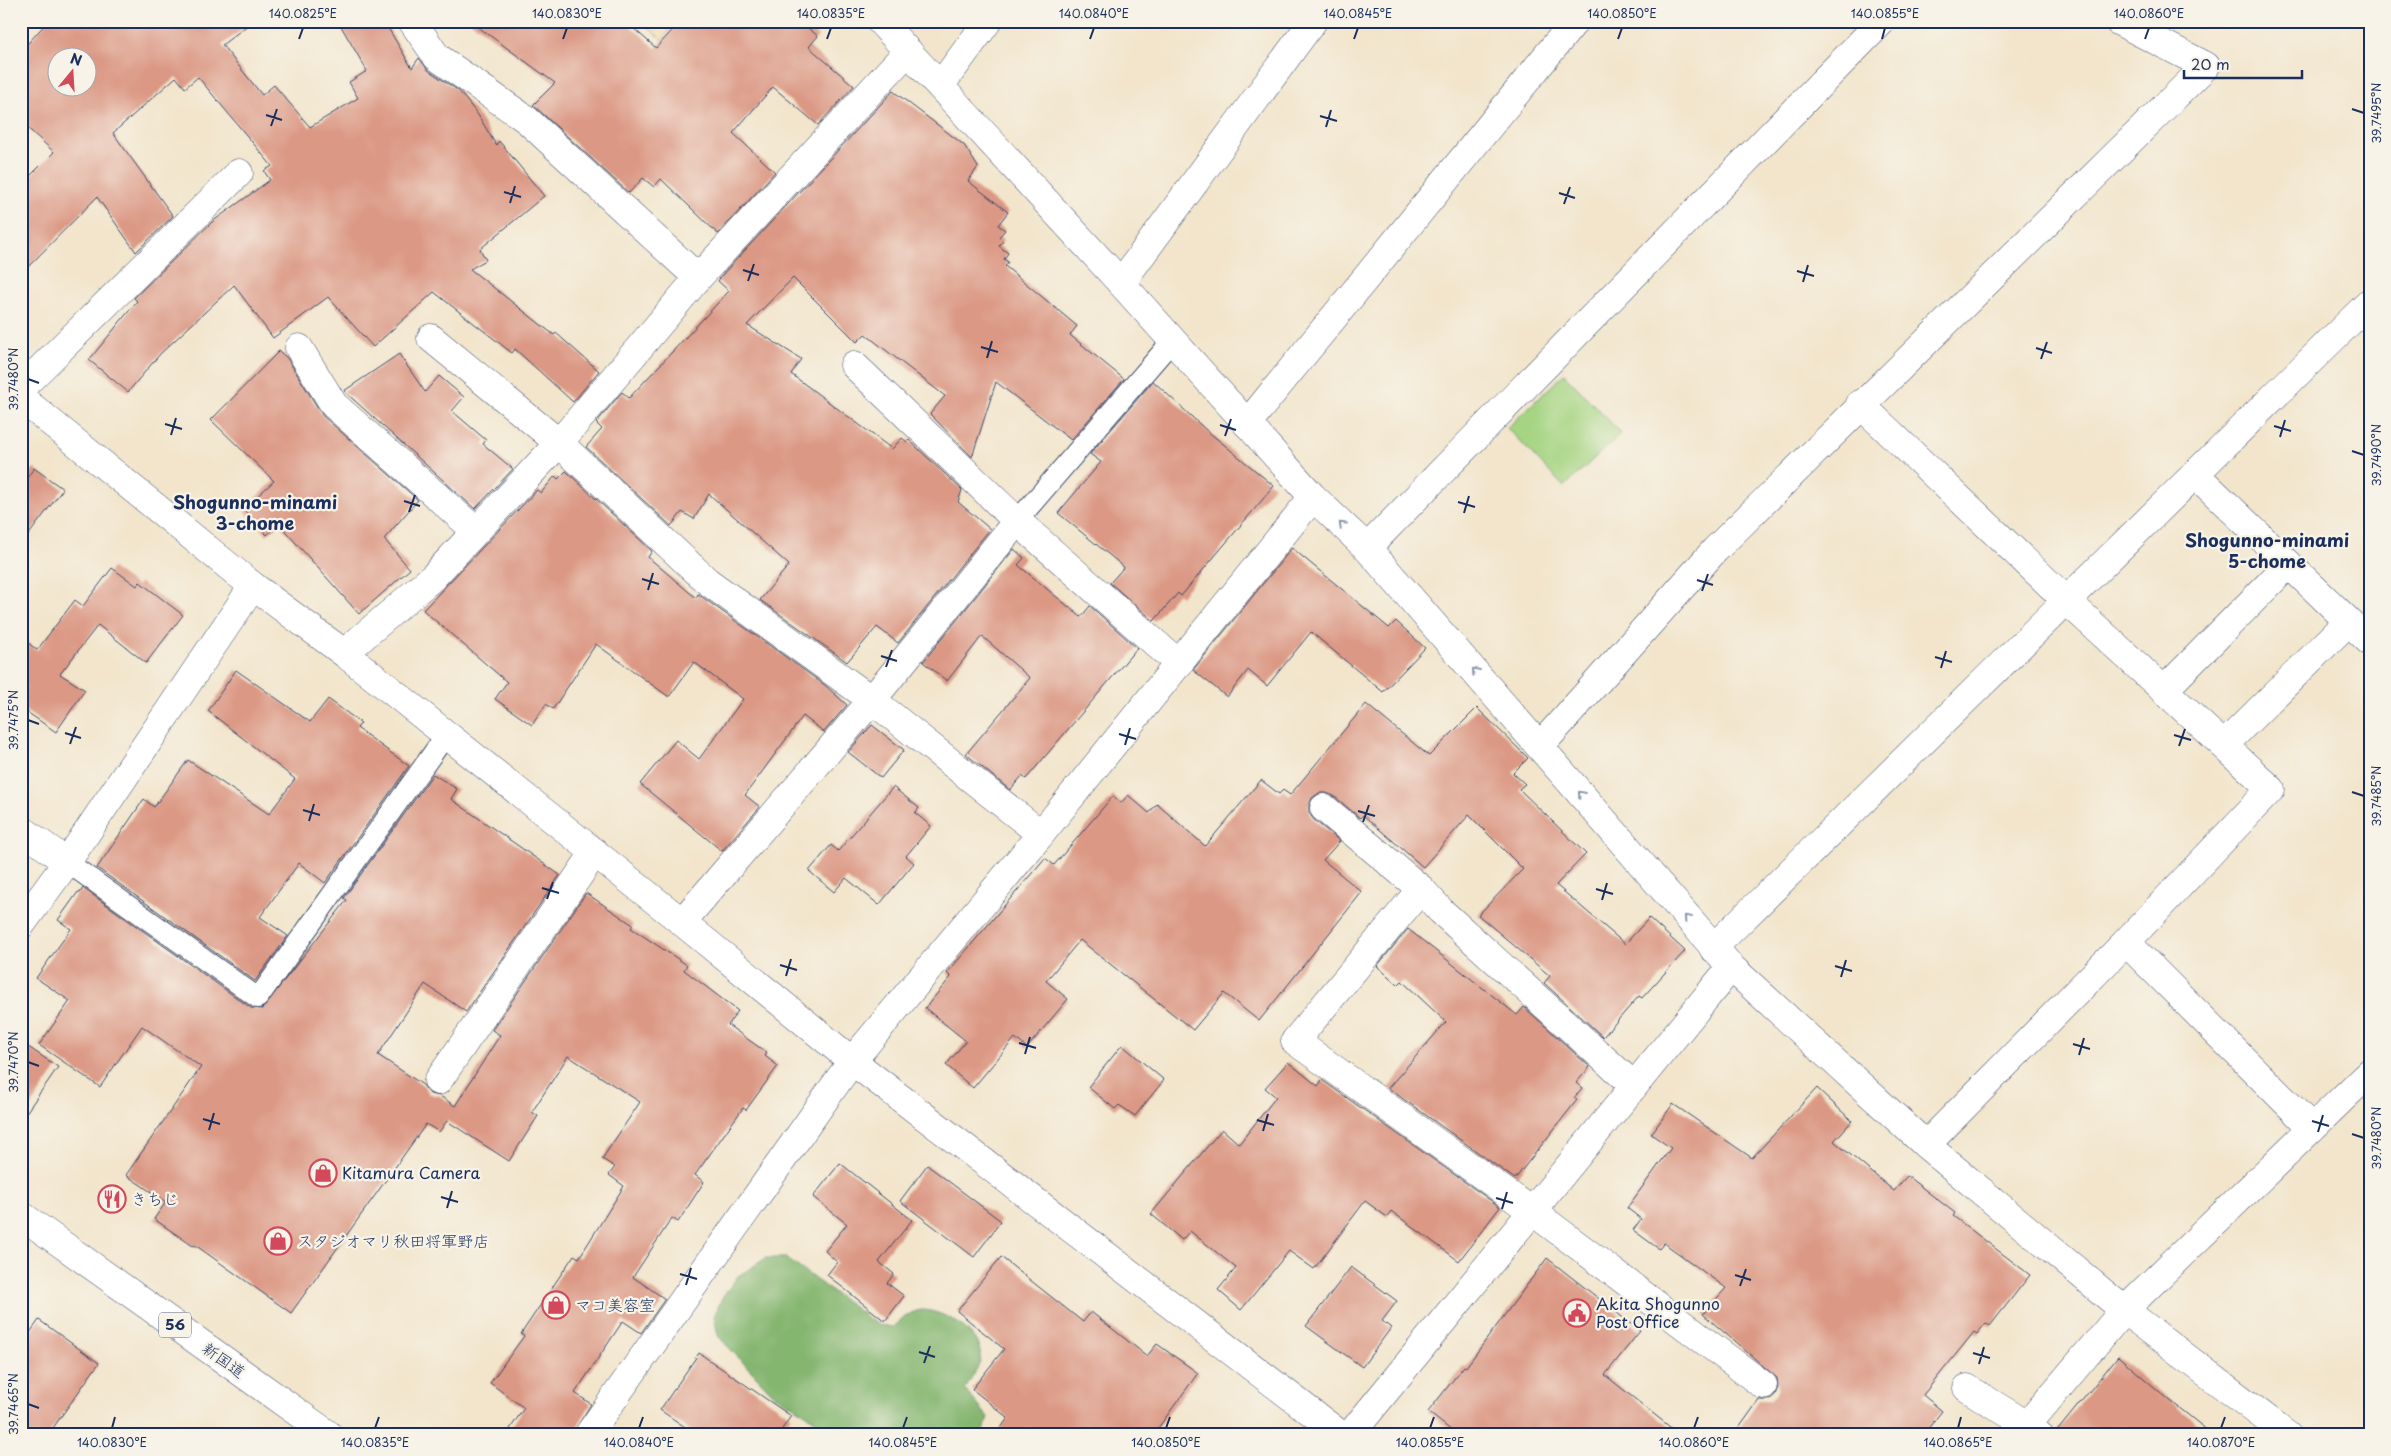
<svg xmlns="http://www.w3.org/2000/svg" width="2391" height="1456" font-family="'Playpen Sans','Klee One',sans-serif">
  <rect width="100%" height="100%" fill="#f7f3e8"/>
  <filter id="ink" filterUnits="userSpaceOnUse"><feTurbulence type="fractalNoise" baseFrequency=".02" numOctaves="2"/><feDisplacementMap in="SourceGraphic" scale="10" xChannelSelector="R" yChannelSelector="G"/><feConvolveMatrix kernelMatrix="1 2 1 2 8 2 1 2 1" color-interpolation-filters="sRGB"/></filter>
  <filter id="wash" filterUnits="userSpaceOnUse"><feTurbulence type="fractalNoise" baseFrequency=".0096" numOctaves="4" result="noise"/><feDisplacementMap in="SourceGraphic" scale="20" xChannelSelector="R" yChannelSelector="G"/><feGaussianBlur stdDeviation="1.12" result="paint"/><feColorMatrix in="noise" values="0 0 0 0 0 0 0 0 0 0 0 0 0 0 0 0 0 1.4 0 .05"/><feComposite in="paint" operator="in"/></filter>
  <g filter="url(#wash)">
    <rect width="100%" height="100%" fill="#f2e5cc"/>
    <!-- green -->
    <polygon fill="#a5d482" stroke="#608270" points="1564,374 1621,433 1564,487 1507,428"/>
    <!-- forest -->
    <path fill="#84b670" stroke="#507267" d="M766,1258h20l92,67 15,2c8,-7 18,-17 30,-17 23,1 63,25 57,52 -3,10 -11,19 -15,28l23,27 -5,18h-144l-67,-42 -54,-57 -4,-20 9,-20 15,-20z"/>
    <!-- sand -->
    <polygon fill="#eeda9e" stroke="#84847e" points="642,21 676,21 662,40"/>
    <g id="blocks">
      <!-- building -->
      <g fill="#db9884" fill-rule="evenodd">
        <path d="M48,21h205l-31,24 40,50 12,-10 36,42 48,-29 -9,-16 18,-11 -29,-50h46l28,47 7,-10 9,12 31,21 19,24 18,30 3,-4 45,55 -64,53 6,11 -16,9 84,66 2,-2 43,38 -26,31 -58,-53 -3,4 -78,-61 -61,55 -45,-50 -55,41 -39,-53 -74,69 -32,38 -39,-32 48,-59 -3,-3 78,-76 58,-42 -6,-9 8,-5 -74,-89 -13,11 -9,-11 -63,56 60,83 -37,36 -39,-55 -76,77v-89l33,-33 -33,-30v-71zM58,58h30v30h-30z"/>
        <polygon points="470,21 625,21 656,48 681,21 799,21 818,36 809,47 854,86 818,125 773,87 733,133 775,172 718,234 661,179 654,187 643,178 629,193 533,105 555,83"/>
        <polygon points="893,91 964,145 978,167 968,181 1008,212 998,225 1005,230 999,237 1003,241 999,246 1008,253 1004,259 1008,262 1005,266 1077,326 1070,335 1124,379 1071,440 996,382 972,457 930,414 945,396 865,334 857,342 793,278 747,325 801,359 791,374 892,449 902,438 907,442 909,440 962,490 958,502 990,529 898,643 877,627 847,662 760,600 789,565 709,494 694,519 682,512 671,526 586,447 602,429 596,423 622,392 629,398 729,291 718,281 722,275"/>
        <polygon points="279,351 287,358 323,416 418,500 384,539 410,569 359,614 279,524 267,535 243,509 274,481 211,420"/>
        <polygon points="399,354 425,392 439,376 464,397 452,411 486,440 483,444 513,469 475,509 344,391"/>
        <polygon points="1153,381 1205,429 1274,486 1181,596 1178,593 1154,621 1110,583 1124,567 1058,513 1101,462 1090,454"/>
        <polygon points="34,468 63,489 21,545 21,486"/>
        <polygon points="566,471 652,551 648,557 696,598 698,594 826,686 847,705 824,732 803,716 745,795 760,807 722,851 640,784 676,740 699,759 743,699 694,662 669,697 596,644 553,709 546,704 532,725 495,699 507,682 423,610 537,490 541,493 555,476 558,479"/>
        <polygon points="1292,548 1389,628 1396,621 1425,648 1383,692 1311,632 1267,686 1248,670 1227,697 1193,670"/>
        <polygon points="1014,549 1024,558 1018,565 1081,617 1090,606 1137,648 1026,779 1022,776 1010,790 966,754 1030,678 982,636 947,681 923,662"/>
        <polygon points="112,568 137,586 140,582 183,615 146,663 98,625 60,674 85,690 56,732 21,708 21,637 37,650 75,600 83,606"/>
        <polygon points="236,670 310,722 328,699 361,723 357,728 409,766 325,883 299,863 260,917 288,936 255,981 97,868 144,799 154,807 188,760 269,814 295,779 208,711"/>
        <polygon points="1366,704 1429,756 1477,708 1528,758 1513,773 1525,784 1519,789 1586,854 1556,885 1625,944 1649,918 1685,951 1642,998 1639,996 1603,1037 1544,983 1550,976 1478,915 1523,869 1469,815 1423,867 1363,815 1360,818 1334,796 1326,793 1319,793 1312,798 1309,806 1309,813 1314,820 1340,841 1323,860 1362,892 1259,1021 1224,993 1193,1030 1080,940 1046,981 1068,999 1027,1048 1015,1038 973,1088 946,1065 966,1041 925,1008 951,977 947,973 1045,858 1054,865 1113,796 1121,803 1128,795 1149,813 1157,804 1205,846 1261,780 1279,794 1283,790 1290,795"/>
        <polygon points="872,725 904,750 881,778 848,752"/>
        <polygon points="433,774 457,789 451,799 560,875 466,1012 425,984 378,1055 423,1085 430,1094 440,1096 455,1106 500,1035 492,1030 586,893 633,925 631,928 687,965 684,970 738,1011 728,1025 767,1053 765,1056 778,1066 746,1110 743,1108 695,1175 704,1182 678,1222 672,1218 633,1277 665,1299 641,1333 623,1321 575,1393 591,1404 572,1435 506,1435 524,1408 490,1383 524,1336 521,1334 574,1255 579,1258 624,1186 609,1175 615,1167 602,1159 640,1102 568,1056 532,1112 538,1116 509,1161 447,1121 439,1132 426,1124 291,1313 195,1245 193,1246 154,1219 166,1202 126,1175 201,1067 142,1026 100,1087 39,1045 70,1001 36,978 71,929 58,920 78,892 80,893 83,888 251,1008 262,1009 347,900 344,898"/>
        <polygon points="893,787 919,808 915,813 931,826 906,856 914,863 879,905 846,878 834,892 809,871 831,845 838,851"/>
        <polygon points="1408,929 1517,1015 1524,1007 1590,1067 1576,1083 1582,1088 1574,1098 1577,1100 1515,1179 1388,1088 1446,1022 1402,981 1398,985 1377,966"/>
        <polygon points="21,1042 58,1067 21,1120"/>
        <polygon points="1122,1045 1164,1080 1135,1116 1119,1105 1115,1109 1088,1087"/>
        <polygon points="1288,1062 1318,1086 1322,1080 1500,1207 1459,1261 1391,1211 1387,1217 1365,1201 1314,1269 1289,1251 1241,1310 1218,1290 1236,1268 1190,1231 1182,1240 1151,1214 1222,1129 1239,1144 1276,1097 1265,1088"/>
        <polygon points="1817,1088 1852,1121 1834,1141 1894,1191 1907,1176 1955,1213 1953,1216 2030,1275 1990,1326 1986,1323 1977,1334 1974,1332 1923,1395 1942,1411 1923,1435 1734,1435 1759,1400 1769,1400 1775,1395 1778,1387 1777,1378 1703,1314 1726,1288 1664,1243 1659,1249 1633,1230 1641,1219 1627,1208 1671,1148 1651,1134 1673,1104 1752,1158"/>
        <polygon points="840,1163 912,1220 879,1262 894,1274 887,1283 904,1296 885,1321 827,1275 837,1262 825,1251 847,1224 813,1197"/>
        <polygon points="927,1165 1001,1221 974,1257 900,1201"/>
        <polygon points="1001,1257 1083,1322 1091,1312 1147,1356 1157,1344 1198,1373 1153,1435 996,1435 1008,1418 972,1389 1004,1349 957,1311"/>
        <polygon points="1547,1258 1640,1331 1605,1375 1680,1435 1457,1435 1428,1412 1464,1366 1466,1367"/>
        <polygon points="1351,1267 1397,1301 1382,1321 1391,1328 1362,1367 1306,1326"/>
        <polygon points="39,1320 99,1363 48,1435 21,1435 21,1345"/>
        <polygon points="699,1353 791,1416 778,1435 697,1435 660,1410"/>
        <polygon points="2118,1356 2167,1398 2213,1435 2054,1435"/>
      </g>
    </g>
  </g>
  <g filter="url(#ink)">
    <use href="#blocks" fill-opacity="0" stroke="#3b4a6e" stroke-width="1"/>
    <g fill="none" stroke-linecap="round" stroke-linejoin="round">
      <!-- service casing -->
      <g stroke="#3b4a6e" stroke-width="22">
        <g id="service">
          <polyline points="1017,521 1172,341"/>
          <polyline points="67,862 258,998 446,735"/>
        </g>
      </g>
      <!-- minor casing -->
      <g stroke="#3b4a6e" stroke-width="29">
        <g id="minor">
          <polyline points="412,21 437,57 527,120 698,278"/>
          <polyline points="880,21 1121,283 1313,497 1367,548 1731,967 1926,1145 2124,1310 2288,1435"/>
          <polyline points="940,86 988,21"/>
          <polyline points="1121,283 1313,21"/>
          <polyline points="431,338 559,443 707,581 872,700 1041,834"/>
          <polyline points="299,348 334,405 476,531"/>
          <polyline points="854,365 1017,521 1179,664"/>
          <polyline points="21,388 239,173"/>
          <polyline points="1860,404 2066,600 2271,789 2126,942 1926,1145"/>
          <polyline points="1247,424 1575,21"/>
          <polyline points="2195,474 2370,642"/>
          <polyline points="1367,548 1882,21"/>
          <polyline points="344,653 433,577 559,443 698,278 908,51"/>
          <polyline points="2164,690 2288,565"/>
          <polyline points="2224,745 2348,622"/>
          <polyline points="1540,746 1715,550 2206,66 2118,21"/>
          <polyline points="1324,808 1421,889"/>
          <polyline points="21,829 67,862"/>
          <polyline points="682,922 872,700 1017,521"/>
          <polyline points="21,925 67,862 253,586"/>
          <polyline points="2126,942 2312,1128"/>
          <polyline points="1713,948 2370,302"/>
          <polyline points="438,1081 595,852"/>
          <polyline points="1634,1086 1441,911 1421,889 1295,1041 1532,1211 1763,1385"/>
          <polyline points="1967,1388 2027,1425"/>
          <polyline points="588,1435 852,1061 1041,834 1313,497"/>
          <polyline points="1350,1435 1731,967"/>
          <polyline points="2039,1435 2027,1425 2124,1310 2370,1072"/>
        </g>
      </g>
      <!-- tertiary casing -->
      <g stroke="#3b4a6e" stroke-width="29">
        <polyline id="tertiary" points="21,398 253,586 344,653 682,922 852,1061 1341,1435"/>
      </g>
      <!-- primary casing -->
      <g stroke="#3b4a6e" stroke-width="29">
        <polyline id="primary" points="21,1215 329,1435"/>
      </g>
      <!-- service -->
      <use href="#service" stroke="#fff" stroke-width="20"/>
      <!-- minor -->
      <use href="#minor" stroke="#fff" stroke-width="28"/>
      <!-- tertiary -->
      <use href="#tertiary" stroke="#fff" stroke-width="28"/>
      <!-- primary -->
      <use href="#primary" stroke="#fff" stroke-width="28"/>
    </g>
    <!-- one-way arrows -->
    <defs><path id="oneway-chevron" d="M-2-3.5L2.5 0L-2 3.5" fill="none" stroke-width="1.6" stroke-linecap="round" stroke-linejoin="round" transform="scale(1.25)"/></defs>
    <g stroke="#8d97ae">
      <use href="#oneway-chevron" transform="translate(1342 525) rotate(-136)"/>
      <use href="#oneway-chevron" transform="translate(1475 671) rotate(-131)"/>
      <use href="#oneway-chevron" transform="translate(1581 794) rotate(-131)"/>
      <use href="#oneway-chevron" transform="translate(1687 918) rotate(-131)"/>
    </g>
  </g>
  <!-- ticks -->
  <path fill="none" stroke="#1b2f5e" stroke-width="2" d="M299,39l4,-11M563,39l4,-11M827,39l4,-11M1090,39l4,-11M1354,39l4,-11M1618,39l4,-11M1882,39l3,-11M2145,39l4,-11M2352,109l12,4M266,115l16,5M1320,116l17,5M271,126l6,-17M1326,127l5,-17M504,192l17,5M1559,193l16,5M510,203l5,-17M1564,204l6,-17M743,270l16,5M1797,271l17,5M748,281l6,-17M1803,282l5,-17M981,347l17,5M2036,348l16,5M987,358l5,-17M2041,359l6,-17M28,379l11,4M165,424l17,5M1220,425l16,5M2274,426l17,5M171,435l5,-17M1225,436l6,-17M2280,437l5,-17M2352,451l12,4M404,501l16,5M1458,502l17,5M409,512l6,-17M1464,513l5,-17M642,579l17,5M1697,580l16,5M648,590l5,-17M1702,591l6,-17M881,656l16,5M1935,657l17,5M886,667l6,-17M1941,668l5,-17M28,720l11,4M65,733l16,5M1119,734l17,5M2174,735l17,5M70,744l6,-17M1125,745l5,-17M2179,746l6,-17M2352,792l12,4M303,810l17,5M1358,811l17,5M309,821l5,-17M1363,822l6,-17M542,888l17,5M1596,889l17,5M547,899l6,-17M1602,900l5,-17M780,965l17,5M1835,966l17,5M786,976l5,-17M1841,977l5,-17M1019,1043l17,5M2073,1044l17,5M1025,1054l5,-17M2079,1055l5,-17M28,1062l11,4M203,1119l17,5M1257,1120l17,5M2312,1121l17,5M209,1130l5,-17M1263,1131l5,-17M2318,1132l5,-17M2352,1134l12,4M441,1197l17,5M1496,1198l17,5M447,1208l5,-17M1502,1209l5,-17M680,1274l17,5M1735,1275l16,5M686,1285l5,-17M1740,1286l6,-17M919,1352l16,5M1973,1353l17,5M924,1363l6,-17M1979,1364l5,-17M28,1404l11,4M112,1428l3,-11M375,1428l4,-11M639,1428l4,-11M903,1428l4,-11M1166,1428l4,-11M1430,1428l4,-11M1694,1428l4,-11M1958,1428l3,-11M2221,1428l4,-11"/>
  <!-- icons -->
  <defs>
    <g id="shop-ring" transform="scale(1.4375)"><circle r="9.5" fill="#f7f3e8" stroke="#d1495b" stroke-width="1.5"/><path d="M-5-2.5h2.3a2.7 3.5 0 0 1 5.4 0H5L5.5 6h-11ZM-1.5-2.5h3a1.5 2.3 0 0 0-3 0Z" fill="#d1495b"/></g>
    <g id="restaurant-ring" transform="scale(1.4375)"><circle r="9.5" fill="#f7f3e8" stroke="#d1495b" stroke-width="1.5"/><path d="M-5-6h1v4h1v-4h1v4h1v-4h1v5L-1.5 .5V6h-2V.5L-5-1ZM5-6V6H3V1.5H1.5Q1.5-4 5-6Z" fill="#d1495b"/></g>
    <g id="civic-ring" transform="scale(1.4375)"><circle r="9.5" fill="#f7f3e8" stroke="#d1495b" stroke-width="1.5"/><path d="M-.6-6.5H3V-4.5H.6V-3L4-1V1h2V6H-6V1h2V-1L-.6-3ZM-1.2 2.5V6h2.4V2.5Z" fill="#d1495b"/></g>
  </defs>
  <g fill-rule="evenodd">
    <use href="#shop-ring" x="323" y="1173"/>
    <use href="#restaurant-ring" x="112" y="1199"/>
    <use href="#shop-ring" x="278" y="1241"/>
    <use href="#shop-ring" x="556" y="1305"/>
    <use href="#civic-ring" x="1577" y="1313"/>
  </g>
  <g text-anchor="middle" stroke-width="4.5" stroke-linejoin="round" paint-order="stroke">
    <!-- shield labels -->
    <rect fill="#f7f3e8" stroke="#5d6a87" stroke-width="1" x="159" y="1312.5" width="32" height="25" rx="4"/>
    <g font-size="15" font-weight="bold" fill="#1b2f5e">
      <text x="175" y="1330">56</text>
    </g>
    <!-- poi labels -->
    <g font-size="16" fill="#1b2f5e" stroke="#f7f3e8" text-anchor="start">
      <text x="342" y="1179">Kitamura Camera</text>
      <text x="131" y="1205">きちじ</text>
      <text x="297" y="1247">スタジオマリ秋田将軍野店</text>
      <text x="1596" y="1310">Akita Shogunno<tspan x="1596" dy="18">Post Office</tspan></text>
      <text x="575" y="1311">マコ美容室</text>
    </g>
    <!-- street labels -->
    <g font-size="16" fill="#1b2f5e" stroke="#f7f3e8">
      <text transform="translate(224 1360) rotate(36)" y="6">新国道</text>
    </g>
    <!-- neighbourhood labels -->
    <g font-size="18" font-weight="bold" fill="#1b2f5e" stroke="#f7f3e8">
      <text x="255" y="509">Shogunno-minami<tspan x="255" dy="21">3-chome</tspan></text>
      <text x="2267" y="547">Shogunno-minami<tspan x="2267" dy="21">5-chome</tspan></text>
    </g>
  </g>
  <!-- margin -->
  <rect width="2391" height="1456" fill="none" stroke="#f7f3e8" stroke-width="55"/>
  <!-- north arrow -->
  <g transform="translate(72 72) rotate(18)"><circle r="24" fill="#f7f3e8" stroke="#9fa5b1"/>
  <path d="M0-4L9 19L0 12L-9 19Z" fill="#d1495b"/>
  <text y="-8" font-size="14" font-weight="bold" text-anchor="middle" fill="#1b2f5e">N</text>
  </g>
  <!-- scale -->
  <path d="M2184 70v8h118v-8" fill="none" stroke="#1b2f5e" stroke-width="2.5"/>
  <text x="2191" y="70" font-size="15" fill="#1b2f5e" stroke="#f7f3e8" stroke-width="4" paint-order="stroke">20 m</text>
  <rect x="28" y="28" width="2336" height="1400" fill="none" stroke="#1b2f5e" stroke-width="2"/>
  <g font-size="12" text-anchor="middle" fill="#1b2f5e">
    <text x="303" y="18">140.0825°E</text>
    <text x="567" y="18">140.0830°E</text>
    <text x="831" y="18">140.0835°E</text>
    <text x="1094" y="18">140.0840°E</text>
    <text x="1358" y="18">140.0845°E</text>
    <text x="1622" y="18">140.0850°E</text>
    <text x="1885" y="18">140.0855°E</text>
    <text x="2149" y="18">140.0860°E</text>
    <text transform="translate(2377 113) rotate(-90)" y="4">39.7495°N</text>
    <text transform="translate(14 379) rotate(-90)" y="4">39.7480°N</text>
    <text transform="translate(2377 455) rotate(-90)" y="4">39.7490°N</text>
    <text transform="translate(14 720) rotate(-90)" y="4">39.7475°N</text>
    <text transform="translate(2377 796) rotate(-90)" y="4">39.7485°N</text>
    <text transform="translate(14 1062) rotate(-90)" y="4">39.7470°N</text>
    <text transform="translate(2377 1138) rotate(-90)" y="4">39.7480°N</text>
    <text transform="translate(14 1404) rotate(-90)" y="4">39.7465°N</text>
    <text x="112" y="1447">140.0830°E</text>
    <text x="375" y="1447">140.0835°E</text>
    <text x="639" y="1447">140.0840°E</text>
    <text x="903" y="1447">140.0845°E</text>
    <text x="1166" y="1447">140.0850°E</text>
    <text x="1430" y="1447">140.0855°E</text>
    <text x="1694" y="1447">140.0860°E</text>
    <text x="1958" y="1447">140.0865°E</text>
    <text x="2221" y="1447">140.0870°E</text>
  </g>
</svg>
